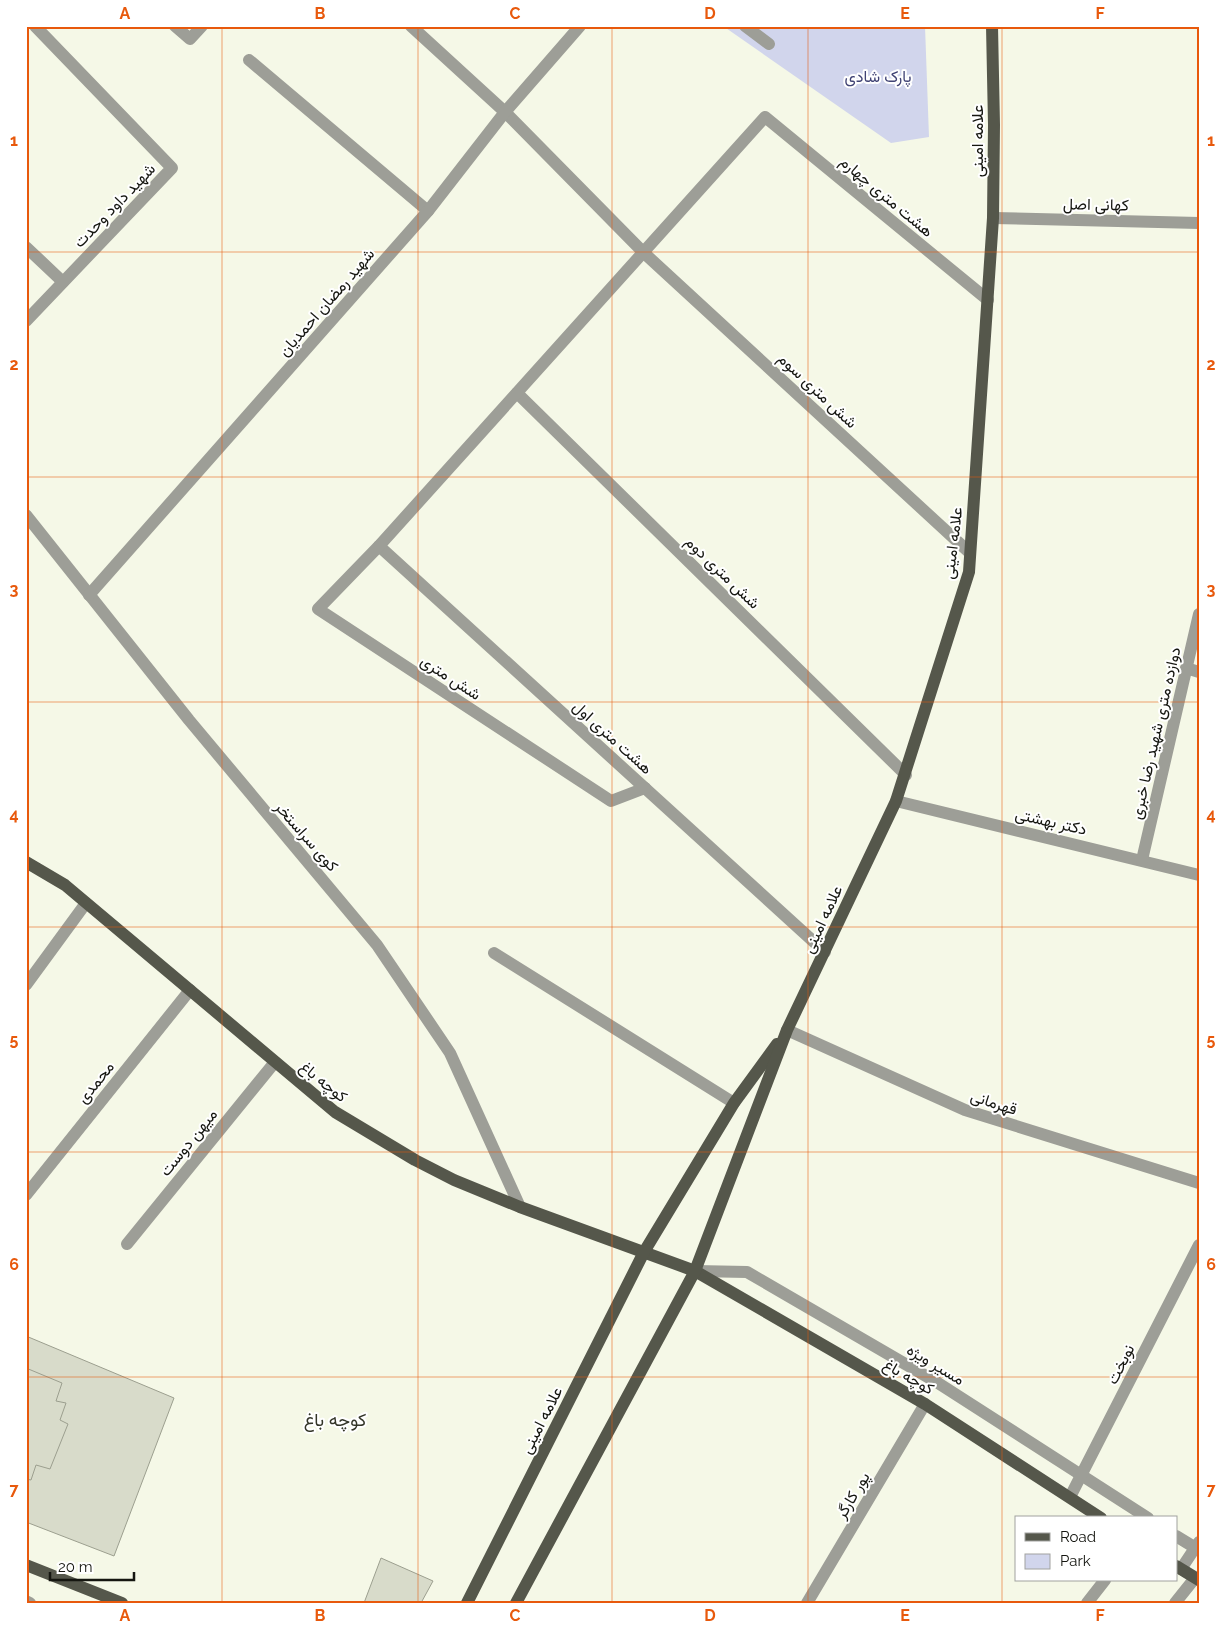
<svg xmlns="http://www.w3.org/2000/svg" width="1225" height="1629" font-family="Raleway,Vazirmatn,sans-serif">
  <rect width="100%" height="100%" fill="#f5f8e7"/>
  <!-- green -->
  <polygon fill="#d1d5ec" points="723,26 925,26 929,137 891,143"/>
  <!-- building -->
  <g fill="#d8dbca" stroke="#9c9f8f">
    <polygon points="26,1336 174,1398 114,1556 26,1522"/>
    <polygon points="26,1368 62,1383 56,1401 66,1403 60,1420 68,1424 50,1469 36,1465 31,1480 26,1479"/>
    <polygon points="381,1558 433,1581 421,1603 364,1603"/>
  </g>
  <g fill="none" stroke-linecap="round" stroke-linejoin="round">
    <!-- minor -->
    <g stroke="#9d9e97" stroke-width="12">
      <polyline points="175,26 190,39 202,26"/>
      <polyline points="411,26 505,112 643,252 970,553"/>
      <polyline points="745,26 769,44"/>
      <polyline points="249,60 428,211"/>
      <polyline points="993,218 1199,223"/>
      <polyline points="26,247 63,282"/>
      <polyline points="26,321 172,168 35,26"/>
      <polyline points="517,393 906,775"/>
      <polyline points="26,515 189,720 377,945 450,1053 520,1207"/>
      <polyline points="379,546 825,952"/>
      <polyline points="89,595 428,211 505,112 580,26"/>
      <polyline points="1186,668 1199,672"/>
      <polyline points="645,788 611,801 318,609 379,546 765,117 988,300"/>
      <polyline points="896,801 1199,875"/>
      <polyline points="1142,860 1199,614"/>
      <polyline points="494,953 734,1103"/>
      <polyline points="26,985 86,903"/>
      <polyline points="787,1030 965,1110 1199,1183"/>
      <polyline points="26,1195 190,990"/>
      <polyline points="127,1244 275,1062"/>
      <polyline points="695,1271 747,1272 938,1383 1148,1518"/>
      <polyline points="1070,1497 1199,1245"/>
      <polyline points="1176,1536 1199,1550"/>
      <polyline points="1181,1569 1199,1542"/>
      <polyline points="26,1601 30,1603"/>
      <polyline points="807,1603 925,1404"/>
      <polyline points="1087,1603 1105,1580"/>
      <polyline points="1175,1603 1195,1578"/>
    </g>
    <!-- major -->
    <g stroke="#55574b" stroke-width="12">
      <polyline points="26,862 65,885 335,1112 415,1160 454,1180 520,1207 695,1271 925,1404 1101,1518"/>
      <polyline points="26,1565 122,1603"/>
      <polyline points="1176,1566 1199,1580"/>
      <polyline points="467,1603 644,1252 734,1103 777,1044"/>
      <polyline points="516,1603 695,1271 787,1030 896,801 969,572 993,218 994,125 992,26"/>
    </g>
  </g>
  <!-- grid -->
  <path fill="none" stroke="#e8590c" stroke-width="1" stroke-opacity="0.55" d="M222,26v1577M418,26v1577M612,26v1577M808,26v1577M1002,26v1577M26,252h1173M26,477h1173M26,702h1173M26,927h1173M26,1152h1173M26,1377h1173"/>
  <g text-anchor="middle" stroke-width="4" stroke-linejoin="round" paint-order="stroke">
    <!-- park labels -->
    <g font-size="16" fill="#404374" stroke="#fff">
      <text x="878" y="82">پارک شادی</text>
    </g>
    <!-- street labels -->
    <g font-size="16" fill="#151610" stroke="#fff">
      <text transform="translate(977 141) rotate(-90)" y="6">علامه امینی</text>
      <text transform="translate(887 196) rotate(40)" y="6">هشت متری چهارم</text>
      <text transform="translate(1096 204) rotate(1)" y="6">کهانی اصل</text>
      <text transform="translate(114 205) rotate(-46)" y="6">شهید داود وحدت</text>
      <text transform="translate(326 302) rotate(-49)" y="6">شهید رمضان احمدیان</text>
      <text transform="translate(818 390) rotate(43)" y="6">شش متری سوم</text>
      <text transform="translate(952 543) rotate(-83)" y="6">علامه امینی</text>
      <text transform="translate(723 572) rotate(44)" y="6">شش متری دوم</text>
      <text transform="translate(451 677) rotate(33)" y="6">شش متری</text>
      <text transform="translate(1155 733) rotate(-77)" y="6">دوازده متری شهید رضا خبری</text>
      <text transform="translate(613 737) rotate(42)" y="6">هشت متری اول</text>
      <text transform="translate(1051 821) rotate(13)" y="6">دکتر بهشتی</text>
      <text transform="translate(307 836) rotate(49)" y="6">کوی سراستخر</text>
      <text transform="translate(822 919) rotate(-65)" y="6">علامه امینی</text>
      <text transform="translate(324 1081) rotate(39)" y="6">کوچه باغ</text>
      <text transform="translate(95 1082) rotate(-51)" y="6">محمدی</text>
      <text transform="translate(994 1102) rotate(18)" y="6">قهرمانی</text>
      <text transform="translate(188 1142) rotate(-51)" y="6">میهن دوست</text>
      <text transform="translate(936 1364) rotate(31)" y="6">مسیر ویژه</text>
      <text transform="translate(1120 1364) rotate(-63)" y="6">نوبخت</text>
      <text transform="translate(909 1376) rotate(30)" y="6">کوچه باغ</text>
      <text transform="translate(541 1420) rotate(-63)" y="6">علامه امینی</text>
      <text transform="translate(852 1495) rotate(-59)" y="6">پور کارگر</text>
    </g>
    <!-- neighbourhood labels -->
    <g font-size="18" fill="#333528" stroke="#fff">
      <text x="335" y="1426">کوچه باغ</text>
    </g>
  </g>
  <!-- border -->
  <rect width="1225" height="1629" fill="none" stroke="#ffffff" stroke-width="55"/>
  <!-- legend -->
  <rect x="1015" y="1516" width="162" height="65" fill="#ffffff" stroke="#a1a29f"/>
  <rect x="1025" y="1533" width="25" height="8" fill="#55574b" stroke="#a1a29f"/>
  <text x="1060" y="1542" font-size="15" fill="#151610">Road</text>
  <rect x="1025" y="1554" width="25" height="15" fill="#d1d5ec" stroke="#a1a29f"/>
  <text x="1060" y="1566" font-size="15" fill="#151610">Park</text>
  <!-- scale -->
  <path d="M50 1572v8h84v-8" fill="none" stroke="#151610" stroke-width="2.5"/>
  <text x="58" y="1572" font-size="15" fill="#151610" stroke="#ffffff" stroke-width="4" paint-order="stroke">20 m</text>
  <rect x="28" y="28" width="1170" height="1574" fill="none" stroke="#e8590c" stroke-width="2"/>
  <g font-size="16" text-anchor="middle" font-weight="bold" fill="#e8590c">
    <text x="125" y="19">A</text>
    <text x="320" y="19">B</text>
    <text x="515" y="19">C</text>
    <text x="710" y="19">D</text>
    <text x="905" y="19">E</text>
    <text x="1100" y="19">F</text>
    <text x="14" y="146">1</text>
    <text x="1211" y="146">1</text>
    <text x="14" y="370">2</text>
    <text x="1211" y="370">2</text>
    <text x="14" y="595">3</text>
    <text x="1211" y="595">3</text>
    <text x="14" y="820">4</text>
    <text x="1211" y="820">4</text>
    <text x="14" y="1045">5</text>
    <text x="1211" y="1045">5</text>
    <text x="14" y="1270">6</text>
    <text x="1211" y="1270">6</text>
    <text x="14" y="1495">7</text>
    <text x="1211" y="1495">7</text>
    <text x="125" y="1621">A</text>
    <text x="320" y="1621">B</text>
    <text x="515" y="1621">C</text>
    <text x="710" y="1621">D</text>
    <text x="905" y="1621">E</text>
    <text x="1100" y="1621">F</text>
  </g>
</svg>
